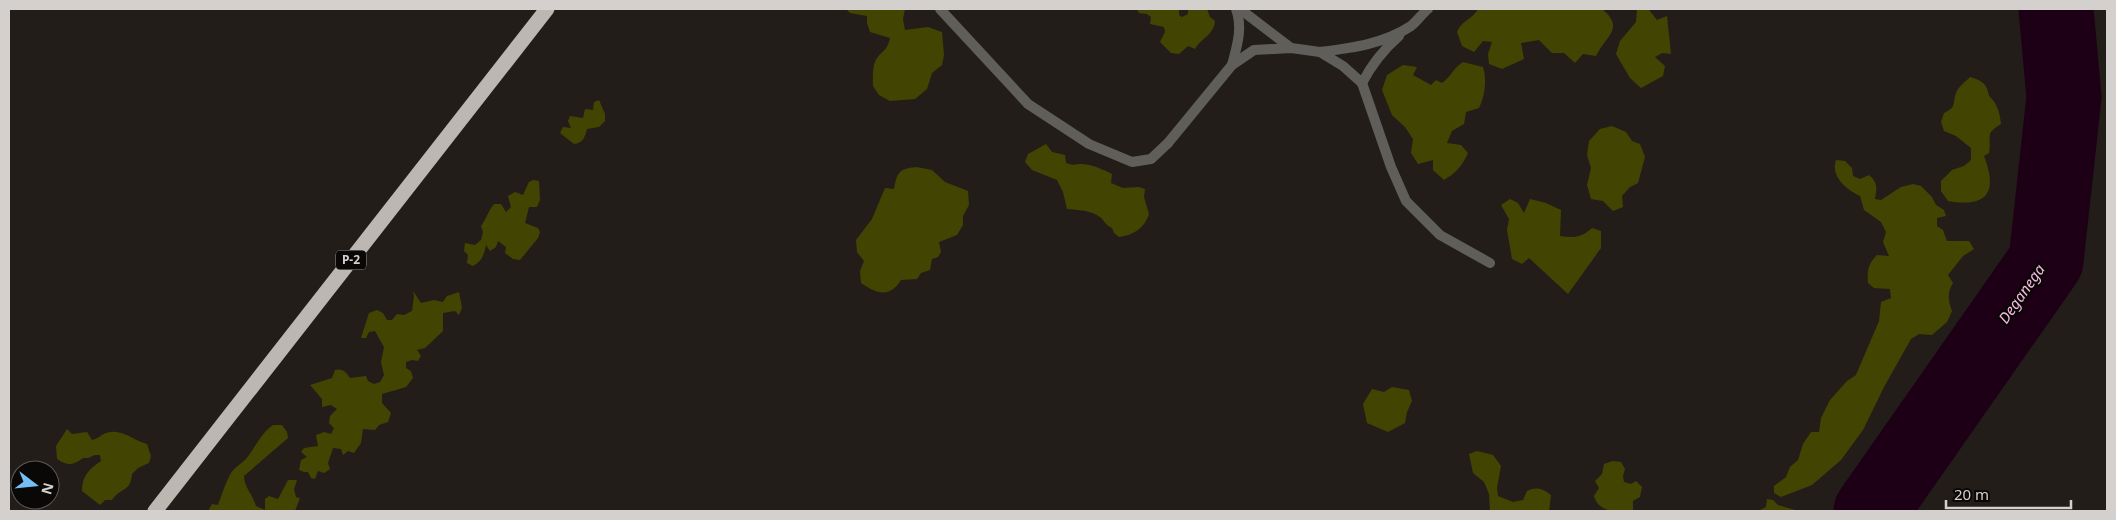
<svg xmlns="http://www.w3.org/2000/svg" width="2116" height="520" font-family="'Noto Sans',sans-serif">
  <rect width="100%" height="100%" fill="#231d1a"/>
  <!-- green -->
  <g fill="#414501">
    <path d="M846,9h59l-2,10 2,11 23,-3 14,5 2,23 -2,10 -10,8 -5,16 -12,10 -25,2 -11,-6 -6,-9c0,-9 -1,-21 4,-28 7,-9 10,-7 13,-20l-20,-6 -3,-9v-7l-17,-3z"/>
    <path d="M1137,9h42v6l3,2 6,-3v-5h19l3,8 5,4c-1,14 -14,17 -20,28l-7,-3 -9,8 -8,-1 -11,-11 5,-10 -1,-5 -14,-3 1,-7 -4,-3 -8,-1z"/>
    <path d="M1478,9h124c24,20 3,27 -6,47l-13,-2 -8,9 -11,-10h-12l-13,-13 -18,3 3,16 -22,10 -13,-5 -1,-10 4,-12 -9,-1 -9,11 -12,-6 -5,-14c6,-13 15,-12 21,-23z"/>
    <polygon points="1637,9 1649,10 1657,20 1667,16 1671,54 1662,53 1655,57 1665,66 1663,76 1641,88 1630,78 1616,54 1620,41 1636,22"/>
    <path d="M1463,62l20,5c4,13 2,29 -4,41l-13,4 -2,12 -12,7 -5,12 14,2 7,8c-6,13 -12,20 -24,27l-11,-10v-10l-15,4 -7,-11 2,-14 -8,-12 -13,-12 -10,-25 5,-15 16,-10 14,2 -4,8 18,10 5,-5 6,3c9,-6 11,-15 21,-21z"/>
    <path d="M1970,77c11,3 17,6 19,19 8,7 11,17 12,28 -3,2 -8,5 -10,8 -3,4 0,15 -2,21l-5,3c14,36 4,52 -36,45l-7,-10v-10l11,-11 12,-4 7,-6v-12l-15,-12 -12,-5 -3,-9 3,-9c13,-6 8,-9 12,-20 2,-6 9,-11 14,-16z"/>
    <path d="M599,100l6,14v7l-6,6 -12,2c-2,8 -4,14 -13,15l-14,-11 3,-6 8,1 -3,-7 2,-5 13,2 2,-9 8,1 1,-8z"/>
    <polygon points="1612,126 1626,132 1632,141 1640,144 1645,157 1638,183 1630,187 1622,196 1623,207 1613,211 1603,201 1591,199 1587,185 1591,168 1587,155 1589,141 1600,129"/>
    <path d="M1046,144l6,8 13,3 1,8c6,2 7,2 13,1 11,-1 23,5 33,10l-1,9 12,5 16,-1 6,2 -1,8 5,17c-5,15 -16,21 -30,23l-5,-4 -2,-5c-7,-3 -7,-7 -12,-11 -9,-7 -22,-7 -33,-8l-4,-17 -6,-12 -25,-10 -7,-8 3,-8z"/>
    <path d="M1836,160l9,1 7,7 1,8 7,3 9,-4c9,8 8,12 6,24l6,1 20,-13 12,-3 8,2 11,11 4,8 8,5 2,6 -9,2v8l6,4 4,11h22l5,8 -11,7 -15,19 5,8c-6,10 -5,17 -1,28l-5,11 -15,13 -13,-1 -8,5 -27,48 -21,43 -22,30 -29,25 -31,12 -7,-4v-7l12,-9 4,-10 8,-7 5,-16 8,-12h8l2,-14 9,-18 17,-19 9,-6 23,-54 2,-19 10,-4 -1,-9 -16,-1 -6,-5c-1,-12 0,-19 9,-28l12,1 -6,-14 3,-10 -5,-10 -17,-12 -4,-14c-13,-6 -30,-20 -24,-36z"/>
    <path d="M916,167l16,3 13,12 23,9 1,14 -6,11v9l-6,10 -18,7 2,10 -3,5 -6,2 -2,11 -9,3 -4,6 -16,1c-11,18 -24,14 -40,3l-1,-12 4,-10 -7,-9 -1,-12 16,-21 13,-31 9,1c3,-17 5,-20 22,-22z"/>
    <path d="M533,180l6,1 1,19 -3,7h-8l-4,16 13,5 2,4 -2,6 -18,22 -7,-1 -8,-6 1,-6 -8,-6 -2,6 -6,4 -4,-6c-2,10 -4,16 -13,21l-6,-3 1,-8 -4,-4 1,-8 10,2 6,-5 2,-8 -2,-6c6,-8 7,-15 13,-22h7l5,8 5,-5 -3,-11 7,-4 8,3 6,-13z"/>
    <path d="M1510,199l8,4 6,10 6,-14 16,4 15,7 -1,26c14,2 21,2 32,-8l9,3v17l-33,46 -39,-36 -7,6 -10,-5 -5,-29 2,-11 -8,-14z"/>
    <path d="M413,291l8,12 13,-3 9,2 4,-6 12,-4 3,16 -3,7 -4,-4 -12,2v18l-18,17 -8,2 4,6 -3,5 -6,-1 -6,2v6l5,3 2,7 -7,9 -24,7v9l9,10 -3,9 -9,3 -4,5 -12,-1 -2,14 -7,10 -6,-2 -5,4 -2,-6 -8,-1 -5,15 2,6 -6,4 -6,-2 -3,8 -4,-1 -3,-6h-4l-5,-2 2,-10 6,-3 -6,-5 3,-4 14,-2 -2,-11 8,-3 7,2 3,-6 -5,-5 1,-7 7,-7 -6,-4 -9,2v-8l-12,-14 22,-7 3,-8c8,-2 11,2 15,8l16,-2 2,5 6,3 6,-2 4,-7 -3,-13 3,-15 -9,-16 -6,1 -3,6h-5l8,-25 8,-3 6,3 4,7h5l5,-6 7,1 8,-4 2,-15z"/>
    <polygon points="1392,387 1409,390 1412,401 1407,412 1405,423 1388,432 1367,423 1363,404 1372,389 1384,392"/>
    <path d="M273,425h9l5,7 1,6 -44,38c0,11 9,19 12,30l9,4v-11l4,-3 9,3 10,-19h9l-3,9 2,8 4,1 -5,13h-87l4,-7 6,1c4,-11 7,-21 13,-32 4,-6 10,-9 15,-14 9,-11 15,-26 27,-34z"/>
    <path d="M67,429l5,5 15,-2 5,8c6,-1 9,-5 14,-7 16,-5 26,7 41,11l4,12 -2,7 -11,5 -6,6c-1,18 -11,13 -20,26h-7l-5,5 -18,-14c0,-15 7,-22 19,-30l-1,-6h-5l-7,3h-5c-11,8 -15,8 -26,1l-1,-13z"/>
    <path d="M1477,451l16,4 8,11 -4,22 1,8 15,6 10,-2 4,-9c10,-5 16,-2 24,4l-2,16h-59l-1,-17 -5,-12 -11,-9 -4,-19z"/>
    <path d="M1613,461l8,1 4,7 -2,7 1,6 7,2 5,-3 6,6 -2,10 -7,4v10c-15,0 -34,3 -39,-15l5,-8 -4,-7 7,-7 2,-10z"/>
    <polygon points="1767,499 1773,500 1778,505 1795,510 1758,511 1766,507"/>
  </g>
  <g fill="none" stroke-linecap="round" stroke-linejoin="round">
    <!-- river -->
    <polyline stroke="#1e0016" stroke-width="75" points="1871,511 2046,261 2064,97 2056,9"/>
    <!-- lane -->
    <g stroke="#5f5e5b" stroke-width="10">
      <polyline points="1240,9 1291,48"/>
      <path d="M1320,52c31,-4 64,-8 91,-26 6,-5 11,-12 17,-17"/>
      <path d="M1232,65c5,-19 11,-37 4,-56"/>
      <path d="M1362,83c10,-19 21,-33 37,-47"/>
      <polyline points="1168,143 1232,65 1254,50 1291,48 1320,52 1343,66 1362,83 1391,167 1406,201 1440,235 1490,263"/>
    </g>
    <!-- street -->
    <polyline stroke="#5f5e5b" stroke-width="10" points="940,9 1028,104 1089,144 1132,162 1151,159 1168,143"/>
    <!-- highway -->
    <polyline stroke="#bcb8b1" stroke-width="15" points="155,511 547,9"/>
  </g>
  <g text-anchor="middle" stroke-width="5" stroke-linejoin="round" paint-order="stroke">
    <!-- shield labels -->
    <rect fill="#0a0807" stroke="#979492" stroke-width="1" x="336" y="250.5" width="30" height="19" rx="4"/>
    <g font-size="12" font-weight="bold" fill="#d4d0ce">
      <text x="351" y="264">P-2</text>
    </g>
    <!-- water labels -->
    <g font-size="15" font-style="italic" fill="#f7b9e1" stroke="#0a0807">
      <text transform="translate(2022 294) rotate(-55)" y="5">Deganega</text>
    </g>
  </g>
  <!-- border -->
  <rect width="2116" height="520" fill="none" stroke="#d4d0ce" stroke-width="20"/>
  <!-- north arrow -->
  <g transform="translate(35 485) rotate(106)"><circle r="24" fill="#0a0807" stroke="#5b5857"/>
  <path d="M0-4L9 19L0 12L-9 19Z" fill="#74c0f6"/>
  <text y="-8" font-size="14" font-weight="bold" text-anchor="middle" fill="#d4d0ce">N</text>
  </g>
  <!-- scale -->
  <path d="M1946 500v8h125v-8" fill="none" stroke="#d4d0ce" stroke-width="2.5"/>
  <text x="1954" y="500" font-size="15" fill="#d4d0ce" stroke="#0a0807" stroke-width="4" paint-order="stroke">20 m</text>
</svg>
